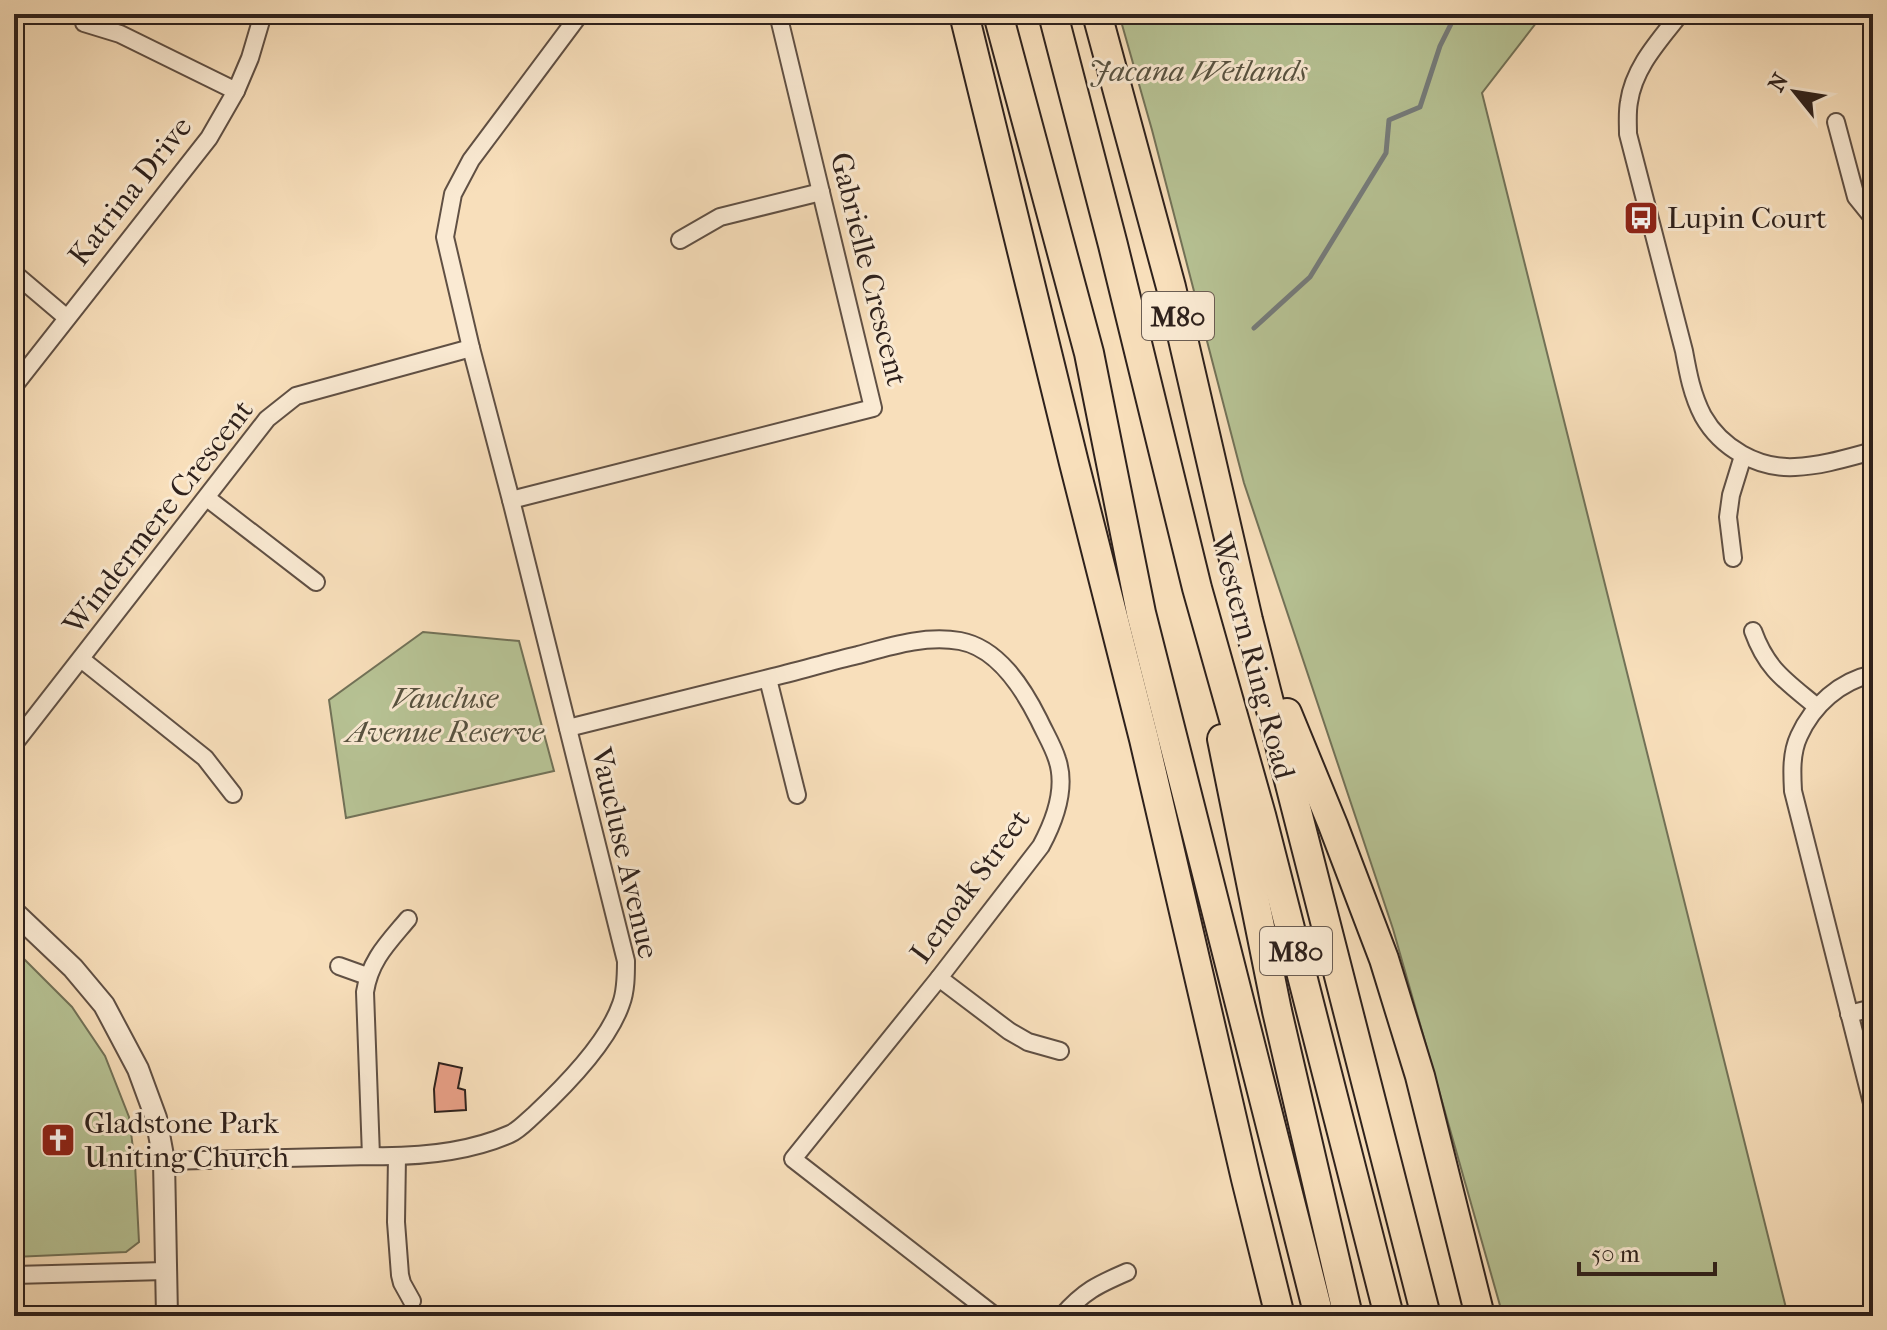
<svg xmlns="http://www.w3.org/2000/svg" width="1887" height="1330" font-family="'IM FELL French Canon',serif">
  <rect width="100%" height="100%" fill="#f8dfbb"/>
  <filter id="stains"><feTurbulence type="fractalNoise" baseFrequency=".0025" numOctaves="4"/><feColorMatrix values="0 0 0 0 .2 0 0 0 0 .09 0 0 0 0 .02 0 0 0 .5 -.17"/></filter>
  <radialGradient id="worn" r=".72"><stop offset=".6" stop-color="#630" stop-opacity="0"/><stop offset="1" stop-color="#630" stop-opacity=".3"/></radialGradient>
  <!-- green -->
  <g fill="#b7c395" stroke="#727258" stroke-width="2">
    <polygon points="1119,14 1543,14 1482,93 1788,1316 1503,1316 1393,929 1244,483 1152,130"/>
    <polygon points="423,632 519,641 554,771 346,818 329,700"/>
    <polygon points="14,949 72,1007 105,1056 129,1117 135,1164 139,1242 126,1252 14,1257"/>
  </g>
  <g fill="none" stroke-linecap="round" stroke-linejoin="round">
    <!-- stream -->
    <polyline stroke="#757c7c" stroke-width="5" points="1254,328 1310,277 1386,153 1389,120 1420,107 1440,46 1456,14"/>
  </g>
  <!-- building -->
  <polygon fill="#e9a087" stroke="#2e211c" stroke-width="2" points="439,1063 462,1068 458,1088 465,1090 466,1110 435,1112 434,1089"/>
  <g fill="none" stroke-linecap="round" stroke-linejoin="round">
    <!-- minor casing -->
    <g stroke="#605044" stroke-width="20">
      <g id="minor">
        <path d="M1680,14c-21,27 -46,53 -51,88 -2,10 -1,22 -1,32l56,217c4,22 8,44 19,65 18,32 55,53 92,51 26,-1 52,-9 78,-16"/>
        <polyline points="84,23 120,34 236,91"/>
        <polyline points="1836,122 1856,197 1873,218"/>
        <polyline points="680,240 720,217 821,192"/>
        <polyline points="14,273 67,318"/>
        <polyline points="14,386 209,138 236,91 250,58 263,14"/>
        <polyline points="207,498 316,582"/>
        <polyline points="511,500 873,408 778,14"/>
        <polyline points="1733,558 1728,517 1731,495 1743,456"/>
        <path d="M1753,631c14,39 33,50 64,76"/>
        <polyline points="81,659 205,758 233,794"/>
        <path d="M1873,674c-33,7 -60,31 -74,62 -8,17 -7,37 -6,55l80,316"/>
        <polyline points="768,679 797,795"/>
        <path d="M568,728c67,-17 134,-33 201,-50 30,-7 59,-16 89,-23 33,-9 67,-20 102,-14 38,7 63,47 79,79 6,13 14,26 18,39 10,29 -2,61 -16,87l-102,132 -146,181 202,157"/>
        <polyline points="14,744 267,419 296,396 471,348"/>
        <polyline points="339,966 367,976"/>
        <polyline points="939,978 1009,1031 1028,1042 1060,1051"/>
        <polyline points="1849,1014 1873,1008"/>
        <path d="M371,1156l-6,-164c5,-32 23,-49 43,-73"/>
        <polyline points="397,1156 396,1222 400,1275 402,1283 412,1301"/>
        <path d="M164,1161l207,-5c47,1 96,-3 139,-22 9,-4 17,-13 24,-19 29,-27 74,-73 87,-111 5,-13 5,-29 5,-43l-115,-461 -40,-152 -26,-111 8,-43 18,-34 109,-146"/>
        <polyline points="14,1275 165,1271"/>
        <path d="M1062,1316c22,-25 35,-31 65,-44"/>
      </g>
    </g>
    <!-- tertiary casing -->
    <g stroke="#605044" stroke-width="24">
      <polyline id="tertiary" points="14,912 73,968 104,1005 138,1069 156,1118 164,1161 167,1316"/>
    </g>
    <!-- motorway casing -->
    <g stroke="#2e211c" stroke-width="32">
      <g id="motorway">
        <polyline points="964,14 1074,463 1144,739 1246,1179 1280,1316"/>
        <polyline points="998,14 1089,353 1141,613 1319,1316"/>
        <polyline points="1053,14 1113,245 1197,588 1261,815 1389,1316"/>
        <polyline points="1097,14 1171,287 1248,620 1426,1316"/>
        <polyline points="1287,713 1333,825 1384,959 1420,1076 1480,1316"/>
        <polyline points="1222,739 1277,1011 1348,1316"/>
      </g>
    </g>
    <!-- minor -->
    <use href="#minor" stroke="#faead3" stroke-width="16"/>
    <!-- tertiary -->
    <use href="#tertiary" stroke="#faead3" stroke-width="20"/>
    <!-- motorway -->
    <use href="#motorway" stroke="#f8dfbb" stroke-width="28"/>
  </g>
  <!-- icons -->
  <defs>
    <g id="bus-square" transform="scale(1.8)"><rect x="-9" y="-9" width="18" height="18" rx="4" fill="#8f2418" stroke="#faead3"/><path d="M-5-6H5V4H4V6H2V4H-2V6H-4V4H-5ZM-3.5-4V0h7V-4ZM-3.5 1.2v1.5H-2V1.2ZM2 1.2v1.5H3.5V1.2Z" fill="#fff"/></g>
    <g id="church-square" transform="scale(1.8)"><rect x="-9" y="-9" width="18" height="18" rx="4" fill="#8f2418" stroke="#faead3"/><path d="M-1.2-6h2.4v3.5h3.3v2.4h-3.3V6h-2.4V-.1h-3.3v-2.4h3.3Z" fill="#fff"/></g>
  </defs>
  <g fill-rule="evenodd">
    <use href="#bus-square" x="1641" y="218"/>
    <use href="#church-square" x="58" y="1140"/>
  </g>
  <g text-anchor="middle" stroke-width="6" stroke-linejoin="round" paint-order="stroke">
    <!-- shield labels -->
    <g fill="#faead3" stroke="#6b5d53" stroke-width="2">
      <rect x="1142" y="292" width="72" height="48" rx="6"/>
      <rect x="1260" y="927" width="72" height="48" rx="6"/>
    </g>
    <g font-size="28" font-weight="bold" fill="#2e211c">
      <text x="1178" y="326">M80</text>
      <text x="1296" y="961">M80</text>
    </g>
    <!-- park labels -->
    <g font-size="30" font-style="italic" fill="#575240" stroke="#faead3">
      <text x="1198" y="81">Jacana Wetlands</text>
      <text x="445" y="708">Vaucluse<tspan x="445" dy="34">Avenue Reserve</tspan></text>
    </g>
    <!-- street labels -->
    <g font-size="30" fill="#2e211c" stroke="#faead3">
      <text transform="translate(130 191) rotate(-52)" y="10">Katrina Drive</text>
      <text transform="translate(869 269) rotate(76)" y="10">Gabrielle Crescent</text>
      <text transform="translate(158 517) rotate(-52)" y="10">Windermere Crescent</text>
      <text transform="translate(1253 656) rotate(75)" y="10">Western Ring Road</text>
      <text transform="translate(625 853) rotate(77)" y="10">Vaucluse Avenue</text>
      <text transform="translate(970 886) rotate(-54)" y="10">Lenoak Street</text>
    </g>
    <!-- poi labels -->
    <g font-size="30" fill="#2e211c" stroke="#faead3" text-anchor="start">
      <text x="1667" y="228">Lupin Court</text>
      <text x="84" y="1133">Gladstone Park<tspan x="84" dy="34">Uniting Church</tspan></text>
    </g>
  </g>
  <!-- margin -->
  <rect width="1887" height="1330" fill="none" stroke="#f8dfbb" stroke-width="48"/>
  <rect x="16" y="16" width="1855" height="1298" fill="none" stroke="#2e211c" stroke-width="4"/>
  <rect x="24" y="24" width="1839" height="1282" fill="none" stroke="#2e211c" stroke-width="2"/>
  <!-- north arrow -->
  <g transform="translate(1795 92) rotate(300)" stroke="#faead3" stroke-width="6" paint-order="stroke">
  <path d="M0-6L14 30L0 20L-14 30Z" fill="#2e211c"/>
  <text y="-12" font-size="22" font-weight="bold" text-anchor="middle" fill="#2e211c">N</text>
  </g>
  <!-- scale -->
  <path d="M1579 1262v12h136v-12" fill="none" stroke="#2e211c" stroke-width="4"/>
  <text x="1591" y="1262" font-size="24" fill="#2e211c" stroke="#faead3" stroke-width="6" paint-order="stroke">50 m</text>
  <rect width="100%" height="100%" filter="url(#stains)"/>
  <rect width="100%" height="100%" fill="url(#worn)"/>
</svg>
